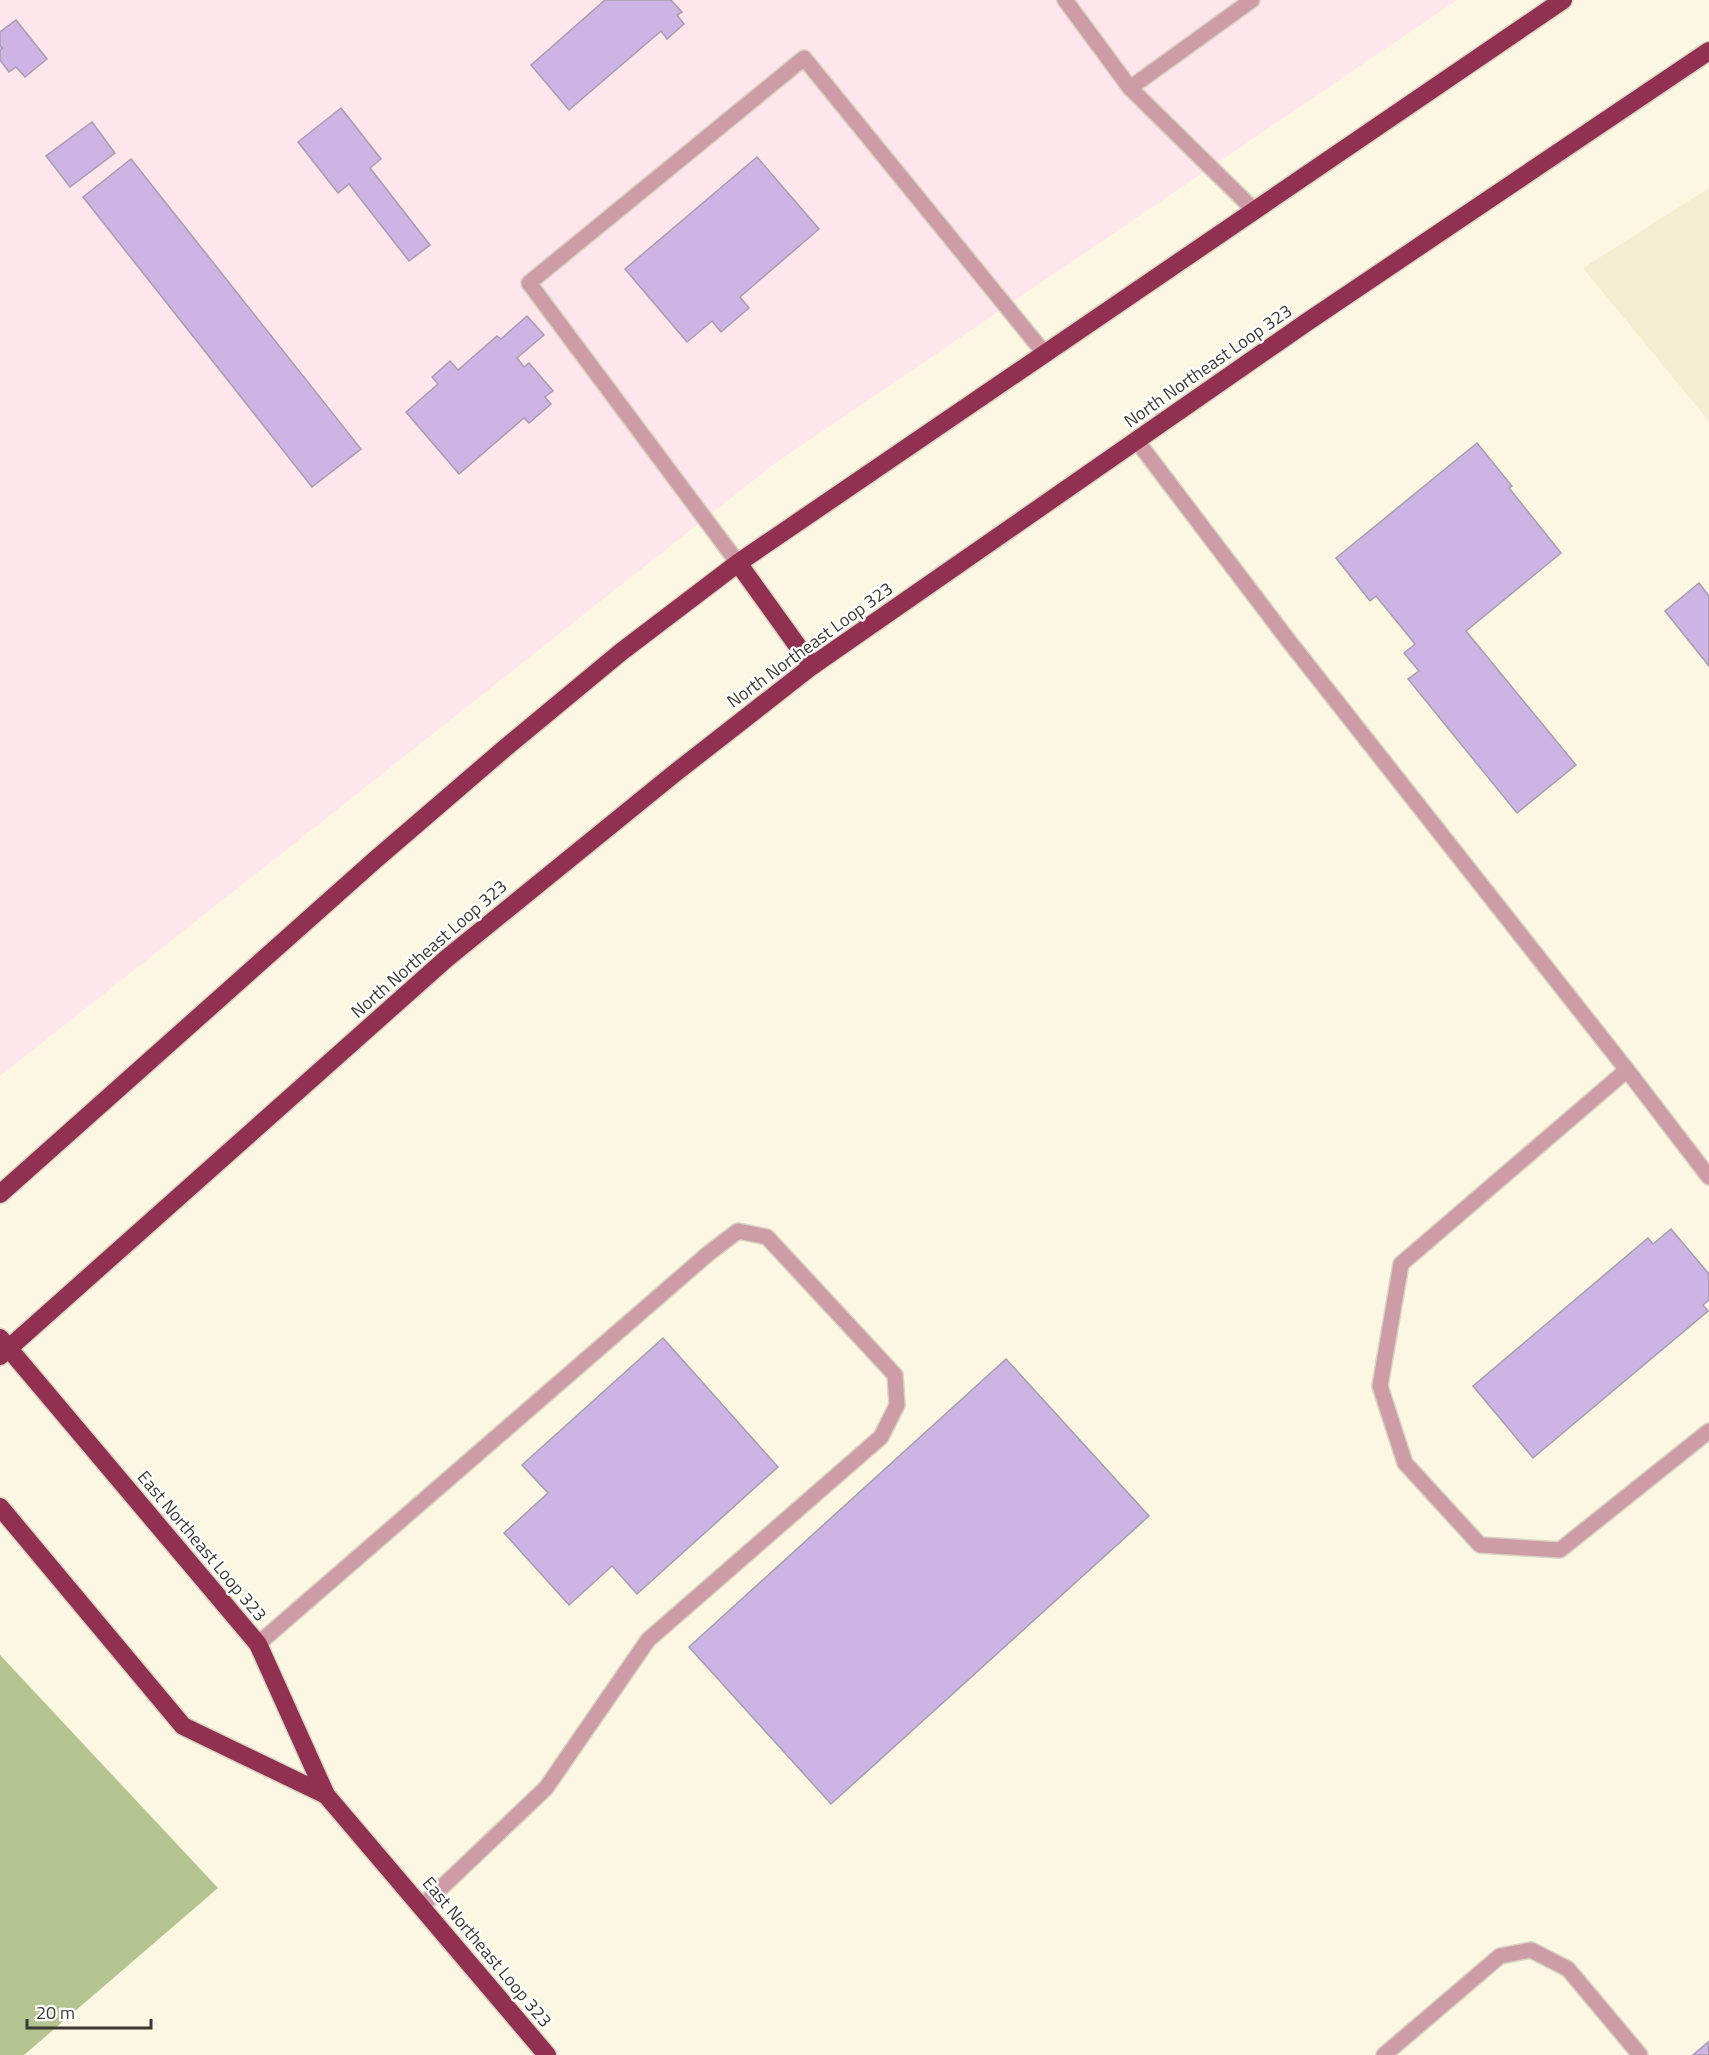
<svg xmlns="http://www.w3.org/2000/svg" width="1709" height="2055" font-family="'Titillium Web',sans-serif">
  <rect width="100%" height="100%" fill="#fbf7e3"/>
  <!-- built -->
  <polygon fill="#f3edd1" points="1709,188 1709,421 1583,268"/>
  <!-- industrial -->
  <polygon fill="#ffe5ec" points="0,0 1457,0 774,464 0,1076"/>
  <!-- forest -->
  <polygon fill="#b3c490" points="0,1655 218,1888 24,2055 0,2055"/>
  <!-- building -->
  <g fill="#ceb4e5" stroke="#a59cae" stroke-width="1.5">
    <polygon points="605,0 671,0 682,12 677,15 684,24 667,39 661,31 569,110 531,65"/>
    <polygon points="16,20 47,59 25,77 16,67 9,72 0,60 0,50 2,48 0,46 0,32"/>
    <polygon points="341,108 381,159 370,168 430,245 409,261 349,184 338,193 298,142"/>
    <polygon points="92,122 115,153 70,187 46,156"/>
    <polygon points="757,157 819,229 740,297 749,308 721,332 712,321 687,342 625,269"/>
    <polygon points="131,159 361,449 312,487 83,197"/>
    <polygon points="527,316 544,335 517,358 524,367 529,363 553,391 545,397 551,404 529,423 524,418 459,474 406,412 438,384 432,377 450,361 458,370 497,336 501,339"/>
    <polygon points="1477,443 1512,486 1509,488 1561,553 1466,631 1576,765 1517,813 1408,679 1419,671 1404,653 1415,644 1376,596 1370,601 1336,558"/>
    <polygon points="1699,583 1709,596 1709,666 1665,611"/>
    <polygon points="1671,1229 1709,1274 1709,1300 1703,1305 1708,1311 1533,1458 1473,1386 1648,1238 1653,1244"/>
    <polygon points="663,1338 778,1467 637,1594 612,1566 569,1605 504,1533 548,1493 522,1465"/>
    <polygon points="1006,1359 1149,1516 831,1804 689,1647"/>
    <polygon points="1708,2042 1709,2055 1693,2055"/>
  </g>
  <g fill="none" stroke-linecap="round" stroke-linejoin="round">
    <!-- minor casing -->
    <g stroke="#d8d5c3" stroke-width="18">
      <g id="minor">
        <polyline points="1065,0 1130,88 1254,210"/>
        <polyline points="1130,88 1252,0"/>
        <polyline points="1137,441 1288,640 1627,1070 1709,1177"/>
        <polyline points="738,563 529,283 804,58 1045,354"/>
        <polyline points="1627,1070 1401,1264 1380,1386 1405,1463 1480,1545 1560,1550 1709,1431"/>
        <polyline points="258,1644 709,1253 738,1231 767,1237 895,1375 897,1405 881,1437 648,1640 546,1788 421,1907"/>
        <polyline points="1384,2055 1500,1956 1531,1950 1568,1969 1640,2055"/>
      </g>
    </g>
    <!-- highway casing -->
    <g stroke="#d8d5c3" stroke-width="21">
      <g id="highway">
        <polyline points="738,563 812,666"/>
        <polyline points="0,1194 375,860 504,749 621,652 738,563 1563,0"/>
        <polyline points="0,1338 258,1644 326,1795 547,2055"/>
        <polyline points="0,1356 446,959 675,773 812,666 1307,322 1709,51"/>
        <polyline points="0,1507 183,1726 326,1795"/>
      </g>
    </g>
    <!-- minor -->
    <use href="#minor" stroke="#cd9ca7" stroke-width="15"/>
    <!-- highway -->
    <use href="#highway" stroke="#913050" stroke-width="18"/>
  </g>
  <g text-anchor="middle" stroke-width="4.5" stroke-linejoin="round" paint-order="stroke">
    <!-- street labels -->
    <g font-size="18" fill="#3b3a32" stroke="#fff">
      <text transform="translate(1208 366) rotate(-35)" y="6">North Northeast Loop 323</text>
      <text transform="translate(810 645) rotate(-36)" y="6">North Northeast Loop 323</text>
      <text transform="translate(429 949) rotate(-41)" y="6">North Northeast Loop 323</text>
      <text transform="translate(202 1546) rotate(50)" y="6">East Northeast Loop 323</text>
      <text transform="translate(487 1952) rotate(50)" y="6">East Northeast Loop 323</text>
    </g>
  </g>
  <!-- scale -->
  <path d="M27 2019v9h124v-9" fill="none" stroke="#3b3a32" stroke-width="3"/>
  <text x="36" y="2019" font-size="18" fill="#3b3a32" stroke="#ffffff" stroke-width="4.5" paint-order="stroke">20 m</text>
</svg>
